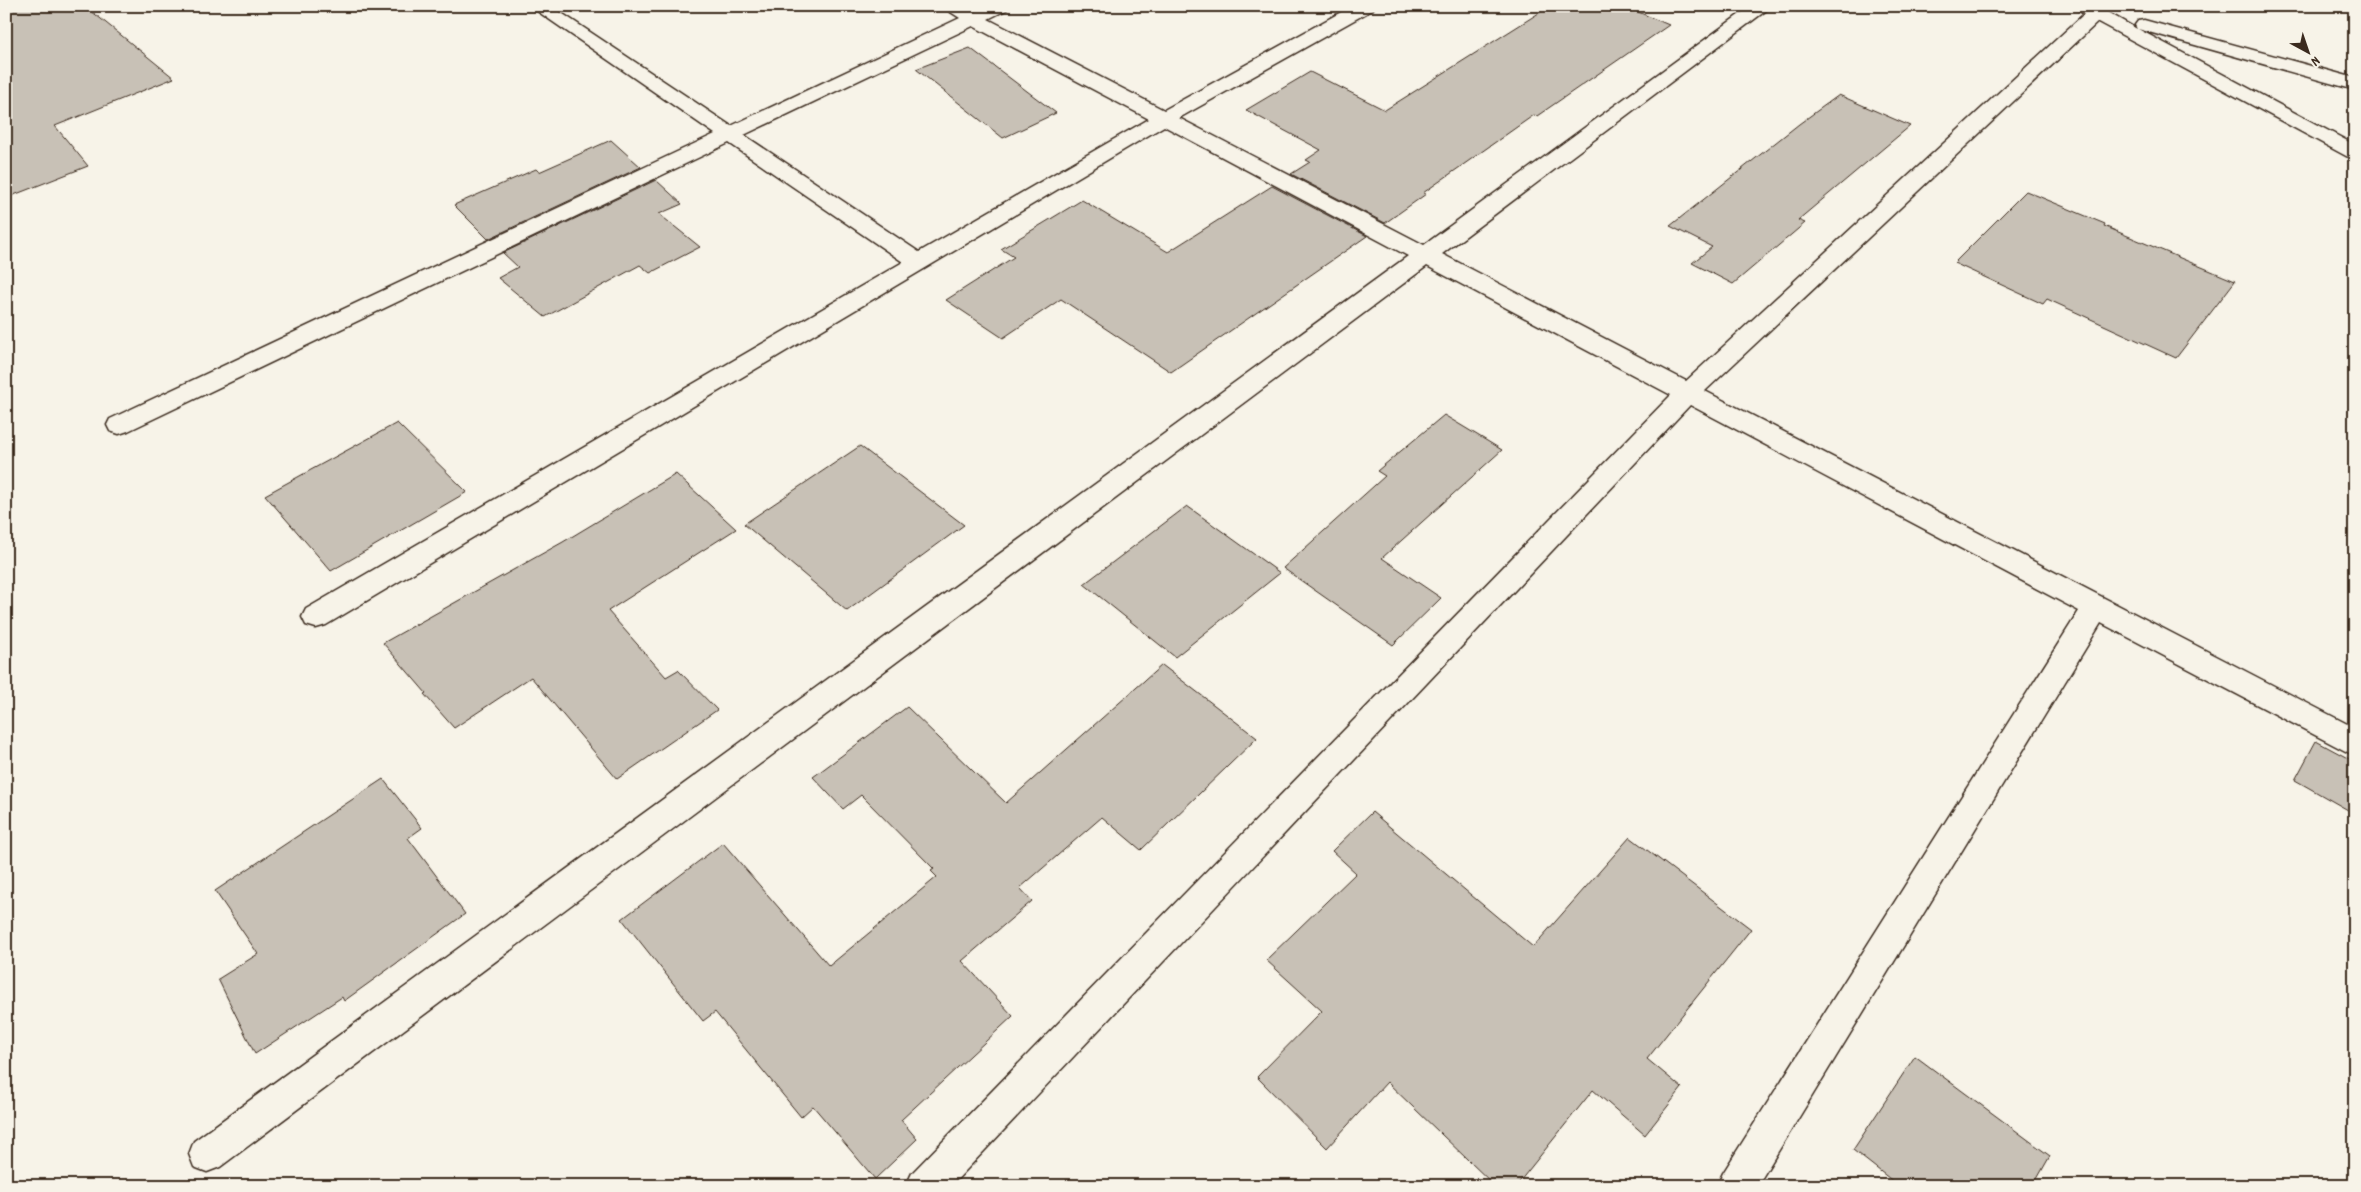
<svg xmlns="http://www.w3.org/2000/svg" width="2361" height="1192" font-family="Dekko,sans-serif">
  <rect width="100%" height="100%" fill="#f7f3e8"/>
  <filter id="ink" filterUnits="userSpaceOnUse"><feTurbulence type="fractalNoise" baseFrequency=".02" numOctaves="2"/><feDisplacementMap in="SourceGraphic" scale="10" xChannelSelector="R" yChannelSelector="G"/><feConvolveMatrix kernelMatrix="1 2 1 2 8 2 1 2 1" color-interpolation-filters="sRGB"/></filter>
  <g filter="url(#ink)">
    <!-- building -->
    <g fill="#c8c1b6" stroke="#3b2a1e">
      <polygon points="6,6 85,6 174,78 55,126 88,166 6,198"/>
      <polygon points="1550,6 1624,6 1669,25 1537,116 1534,115 1423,193 1426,194 1385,223 1291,174 1310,162 1306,160 1321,150 1246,110 1310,72 1385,110"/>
      <polygon points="970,48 1056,113 1003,138 916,69"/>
      <polygon points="1839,95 1910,126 1798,220 1805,223 1733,284 1692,263 1712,247 1670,226 1799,124"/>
      <polygon points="611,140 641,167 488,239 454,205 536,169 539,172"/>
      <polygon points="656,180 682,204 659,214 700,247 650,273 640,265 545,317 498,278 518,267 503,253"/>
      <polygon points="1272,186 1367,236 1171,372 1061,299 1003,338 946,300 1014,257 1001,249 1082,200 1168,252"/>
      <polygon points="2026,191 2105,224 2104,226 2235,281 2176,358 2047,299 2043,304 1954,263"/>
      <polygon points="1444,415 1502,450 1382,558 1441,598 1393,645 1283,568 1385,476 1377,471"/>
      <polygon points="397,423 467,492 331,571 265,495"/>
      <polygon points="860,446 964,525 847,611 744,524"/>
      <polygon points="676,474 736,529 608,611 666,677 678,670 717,710 617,779 531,677 454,728 424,694 426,693 383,643 563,542"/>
      <polygon points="1187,506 1280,573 1175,657 1084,584"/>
      <polygon points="1162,665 1257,738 1141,850 1102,817 1020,888 1032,901 962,961 1013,1016 901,1120 917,1139 875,1179 813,1106 801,1117 715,1012 703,1021 622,919 723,843 829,966 937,877 931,871 934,869 861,795 843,809 813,777 907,707 1006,803"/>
      <polygon points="2316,741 2355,762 2355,814 2295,780"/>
      <polygon points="383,779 422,828 408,838 465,914 344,1001 342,997 255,1054 218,979 258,954 215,891"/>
      <polygon points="1372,812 1533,947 1630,837 1751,929 1647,1059 1682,1088 1645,1135 1593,1090 1516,1186 1495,1186 1387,1082 1327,1148 1257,1077 1322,1011 1266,960 1356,873 1332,851"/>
      <polygon points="1915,1056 2050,1156 2033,1186 1899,1186 1853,1150"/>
    </g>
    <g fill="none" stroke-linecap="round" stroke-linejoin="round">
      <!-- minor casing -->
      <g stroke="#3b2a1e" stroke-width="3">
        <path id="minor" d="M530,6h21l180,120 229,-108 -19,-12h23l10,6 11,-6h24l-3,4 -18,9 176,91 188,-104h23l-3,4 -193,108 245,127 327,-239h21l-330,248 244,127 398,-367 -11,-8h40l-6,6 30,17 -2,-4 3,-4 6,-1 211,58v12l-217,-61 217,116v14l-7,-2 -250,-135 -393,369 650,337v28l-254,-133 -344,563h-40l6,-13 356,-562 -389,-206 -739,781h-45l6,-13 759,-778 -244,-129 -1207,901 -13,5 -13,-5 -5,-13 5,-13 1214,-885 -244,-130 -838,499 -10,3 -10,-3 -4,-8 4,-8 597,-347 -174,-119 -601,288 -9,3 -9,-3 -3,-6 3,-6 605,-285zM973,26l176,93 -230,133 -175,-117z"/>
      </g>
      <!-- minor -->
      <use href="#minor" fill="#f7f3e8" fill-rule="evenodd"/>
    </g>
  </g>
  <!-- margin -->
  <rect width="2361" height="1192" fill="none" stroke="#f7f3e8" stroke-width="25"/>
  <rect x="12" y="12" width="2336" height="1167" fill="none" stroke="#3b2a1e" stroke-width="2" filter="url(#ink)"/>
  <!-- north arrow -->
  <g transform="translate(2308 52) rotate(140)" stroke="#f7f3e8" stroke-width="4" paint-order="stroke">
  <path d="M0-4L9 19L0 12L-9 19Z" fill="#3b2a1e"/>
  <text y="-8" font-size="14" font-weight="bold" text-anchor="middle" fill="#3b2a1e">N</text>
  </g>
</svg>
